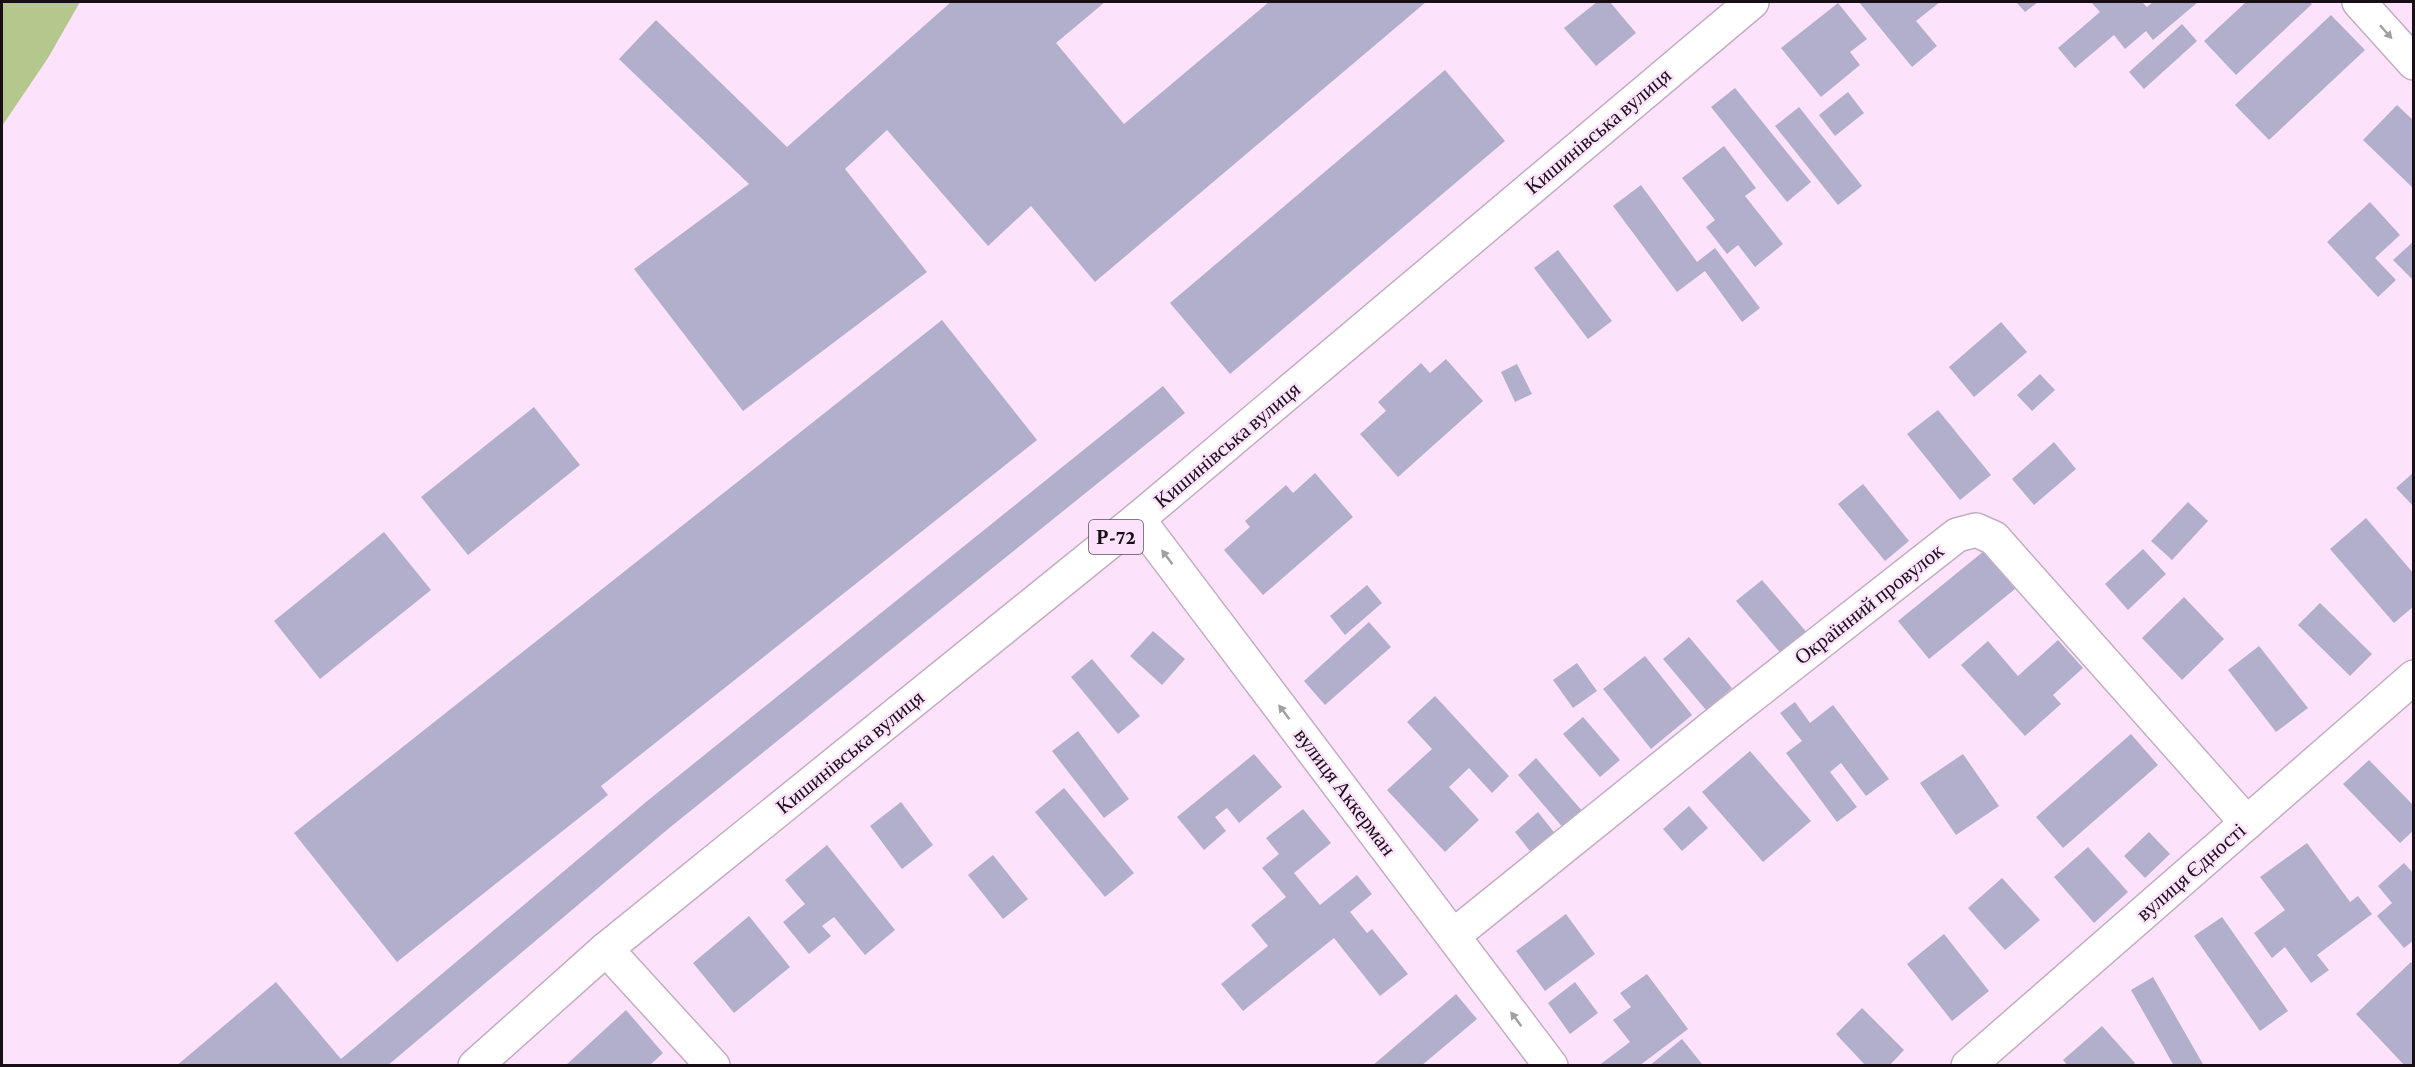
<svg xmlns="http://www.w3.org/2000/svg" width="2415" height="1067" font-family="'Crimson Pro',serif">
  <rect width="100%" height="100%" fill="#fce3fb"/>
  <!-- green -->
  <polygon fill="#b4c88e" points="2,2 80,2 48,58 2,126"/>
  <!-- building -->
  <g fill="#b1afcc">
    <polygon points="951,2 1105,2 1056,43 1124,124 1269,2 1426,2 1095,282 1031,206 988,246 887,130 845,169 927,272 743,411 634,269 749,184 619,59 656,20 787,147"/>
    <polygon points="1597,2 1610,2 1636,33 1596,66 1564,28"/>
    <polygon points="1859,2 1940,2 1916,21 1937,46 1912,67"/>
    <polygon points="2016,2 2038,2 2025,12"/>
    <polygon points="2091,2 2142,2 2147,7 2153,2 2198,2 2153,40 2146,31 2125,49 2114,35 2075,68 2058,48 2100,12"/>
    <polygon points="2246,2 2309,2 2312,4 2236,75 2204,41"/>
    <polygon points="1838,3 1867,39 1850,52 1860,65 1821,97 1781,48"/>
    <polygon points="2331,15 2365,50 2269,140 2235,105"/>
    <polygon points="2182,24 2197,41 2144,89 2129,72"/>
    <polygon points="1445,70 1505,141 1230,374 1170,303"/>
    <polygon points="1735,88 1811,182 1787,202 1711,107"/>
    <polygon points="1848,92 1864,113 1835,136 1819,115"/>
    <polygon points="2397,105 2414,121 2414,189 2363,140"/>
    <polygon points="1799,107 1862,186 1838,205 1775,126"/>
    <polygon points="1724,146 1756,188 1745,196 1783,244 1755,267 1738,245 1727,254 1706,227 1715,220 1682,178"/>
    <polygon points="1641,185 1697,262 1715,248 1760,308 1742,322 1705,271 1677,292 1613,206"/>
    <polygon points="2370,202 2400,235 2375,258 2396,280 2378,297 2327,242"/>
    <polygon points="2414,241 2414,281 2393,260"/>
    <polygon points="1558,250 1612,321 1588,339 1534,268"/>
    <polygon points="942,320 1037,440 601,786 608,795 397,962 294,833"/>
    <polygon points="2001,322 2027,352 1974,397 1949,367"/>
    <polygon points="1446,359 1483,401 1398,477 1360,434 1386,411 1378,402 1421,363 1430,373"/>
    <polygon points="1517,364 1532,394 1515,402 1501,372"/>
    <polygon points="2040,374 2055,390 2032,411 2017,395"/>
    <polygon points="1163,386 1185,413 668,829 387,1066 176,1066 276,982 341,1059 646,802"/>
    <polygon points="534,407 580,465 468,555 421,497"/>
    <polygon points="1938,410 1991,475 1960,500 1907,434"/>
    <polygon points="2054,442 2076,469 2034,505 2012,479"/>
    <polygon points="2414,472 2414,507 2396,488"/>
    <polygon points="1315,473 1353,517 1263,595 1224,550 1250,527 1245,521 1286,485 1293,493"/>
    <polygon points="1863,484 1909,541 1885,561 1838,504"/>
    <polygon points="2188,502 2208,521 2172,560 2151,541"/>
    <polygon points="2366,518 2414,574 2414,606 2394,623 2330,549"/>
    <polygon points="384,532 431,590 320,679 274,621"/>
    <polygon points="2143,549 2166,574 2128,610 2105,584"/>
    <polygon points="1984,551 2015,589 1929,659 1898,621"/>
    <polygon points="1762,580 1809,635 1783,656 1736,601"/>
    <polygon points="1367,585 1382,603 1345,635 1330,616"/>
    <polygon points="2184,597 2224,639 2182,680 2142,638"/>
    <polygon points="2320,603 2372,654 2350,676 2298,625"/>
    <polygon points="1369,622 1391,647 1325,705 1304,681"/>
    <polygon points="1153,631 1185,659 1162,685 1130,656"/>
    <polygon points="1689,637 1732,688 1706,710 1663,659"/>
    <polygon points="2058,640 2083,668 2053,695 2061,704 2025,736 1961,665 1988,641 2018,676"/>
    <polygon points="2259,646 2308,708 2276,732 2228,670"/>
    <polygon points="1645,656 1692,715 1651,749 1603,689"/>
    <polygon points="1092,659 1140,716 1118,734 1071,677"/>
    <polygon points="1577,663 1597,691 1573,708 1553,680"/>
    <polygon points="1435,696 1509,776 1492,793 1469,768 1449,787 1479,820 1445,852 1387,790 1432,749 1407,722"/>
    <polygon points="1795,702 1810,723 1833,705 1889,779 1866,796 1841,763 1830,772 1857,807 1837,822 1786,753 1802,741 1780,713"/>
    <polygon points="1583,717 1620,760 1600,777 1563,734"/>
    <polygon points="1078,731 1129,799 1104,818 1052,751"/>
    <polygon points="2131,734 2158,765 2063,848 2036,817"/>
    <polygon points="1750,751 1811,821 1763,862 1702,792"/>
    <polygon points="1254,754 1282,787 1239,823 1227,808 1215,817 1226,831 1204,850 1177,817"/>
    <polygon points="1963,754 1999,806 1956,835 1920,783"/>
    <polygon points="1536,758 1584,813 1565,830 1518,775"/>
    <polygon points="2369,760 2414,806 2414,830 2400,843 2343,784"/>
    <polygon points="1064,788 1134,873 1105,897 1035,812"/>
    <polygon points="901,802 933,845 902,869 870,826"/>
    <polygon points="1689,806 1708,828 1682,851 1663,829"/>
    <polygon points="1303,809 1331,843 1294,873 1320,905 1357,875 1372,894 1350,912 1367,933 1372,929 1408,974 1380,996 1334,938 1243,1011 1221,984 1268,946 1251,925 1286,897 1262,868 1279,854 1266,838"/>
    <polygon points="1538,812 1557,836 1533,855 1515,832"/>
    <polygon points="2149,832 2170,854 2145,878 2124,856"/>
    <polygon points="2307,843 2350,902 2358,896 2372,914 2317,955 2329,970 2311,983 2285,947 2272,958 2254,933 2285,910 2260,877"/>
    <polygon points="827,845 895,930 865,955 834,917 822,926 831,936 809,954 783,922 805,904 785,880"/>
    <polygon points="2088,847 2128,892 2094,923 2054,877"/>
    <polygon points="993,855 1028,899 1003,919 968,875"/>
    <polygon points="2404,863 2414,874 2414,940 2404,948 2377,916 2392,903 2378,886"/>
    <polygon points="2002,878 2040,920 2005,950 1968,908"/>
    <polygon points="1566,914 1595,954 1545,991 1516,951"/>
    <polygon points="749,916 790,967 734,1013 693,963"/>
    <polygon points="2222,917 2288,1011 2260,1031 2194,936"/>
    <polygon points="1944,934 1989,991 1952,1021 1907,964"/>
    <polygon points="2411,962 2414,965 2414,1066 2405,1066 2356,1014"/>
    <polygon points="1647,974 1688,1029 1639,1066 1598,1066 1630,1042 1613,1020 1631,1007 1620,993"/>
    <polygon points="2153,977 2204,1066 2174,1066 2131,990"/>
    <polygon points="1575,982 1598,1013 1570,1034 1548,1003"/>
    <polygon points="1456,994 1477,1019 1421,1066 1372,1066"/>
    <polygon points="1862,1008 1904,1050 1889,1066 1866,1066 1836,1034"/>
    <polygon points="626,1010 663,1053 649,1066 565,1066"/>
    <polygon points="2102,1026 2135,1063 2132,1066 2068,1066 2063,1060"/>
    <polygon points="1682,1039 1702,1064 1649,1066"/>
  </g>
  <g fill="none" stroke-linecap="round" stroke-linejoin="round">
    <!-- minor casing -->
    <g stroke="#c4acc2" stroke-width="36">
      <g id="minor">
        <polyline points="2359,2 2414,63"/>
        <polyline points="1453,936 1726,716 1957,535 1976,530 1994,538 2247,823"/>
        <polyline points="606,949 713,1066"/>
        <polyline points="1968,1066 2414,677"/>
      </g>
    </g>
    <!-- tertiary casing -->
    <g stroke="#c4acc2" stroke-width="36">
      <polyline id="tertiary" points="1138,519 1551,1066"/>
    </g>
    <!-- primary casing -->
    <g stroke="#c4acc2" stroke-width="36">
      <polyline id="primary" points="475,1066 606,949 1138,519 1752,2"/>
    </g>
    <!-- minor -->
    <use href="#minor" stroke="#fff" stroke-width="33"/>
    <!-- tertiary -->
    <use href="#tertiary" stroke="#fff" stroke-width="33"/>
    <!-- primary -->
    <use href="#primary" stroke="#fff" stroke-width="33"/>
  </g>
  <!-- one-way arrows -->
  <defs><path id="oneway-solid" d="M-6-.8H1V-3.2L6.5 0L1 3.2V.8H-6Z" transform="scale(1.5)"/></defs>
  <g fill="#a29fa2">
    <use href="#oneway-solid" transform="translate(2386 32) rotate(48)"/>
    <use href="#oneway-solid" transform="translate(1167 557) rotate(-127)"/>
    <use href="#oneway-solid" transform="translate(1284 712) rotate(-127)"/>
    <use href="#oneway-solid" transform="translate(1516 1019) rotate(-127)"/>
  </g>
  <g text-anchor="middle" stroke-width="5" stroke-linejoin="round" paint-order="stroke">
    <!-- shield labels -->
    <rect fill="#fce3fb" stroke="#5c4e5b" stroke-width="1.5" x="1089" y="520" width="54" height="34" rx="4.5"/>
    <g font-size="20" font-weight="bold" fill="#170e16">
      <text x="1116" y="544">Р-72</text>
    </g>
    <!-- street labels -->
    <g font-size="21" fill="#170e16" stroke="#fce3fb">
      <text transform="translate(1598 131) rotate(-40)" y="7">Кишинівська вулиця</text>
      <text transform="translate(1227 445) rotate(-40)" y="7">Кишинівська вулиця</text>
      <text transform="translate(1869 604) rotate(-38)" y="7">Окраїнний провулок</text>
      <text transform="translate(850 752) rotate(-39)" y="7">Кишинівська вулиця</text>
      <text transform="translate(1345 792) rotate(53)" y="7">вулиця Аккерман</text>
      <text transform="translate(2191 872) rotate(-41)" y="7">вулиця Єдності</text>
    </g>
  </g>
  <!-- border -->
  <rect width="2415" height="1067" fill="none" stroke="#170e16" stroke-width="6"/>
</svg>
